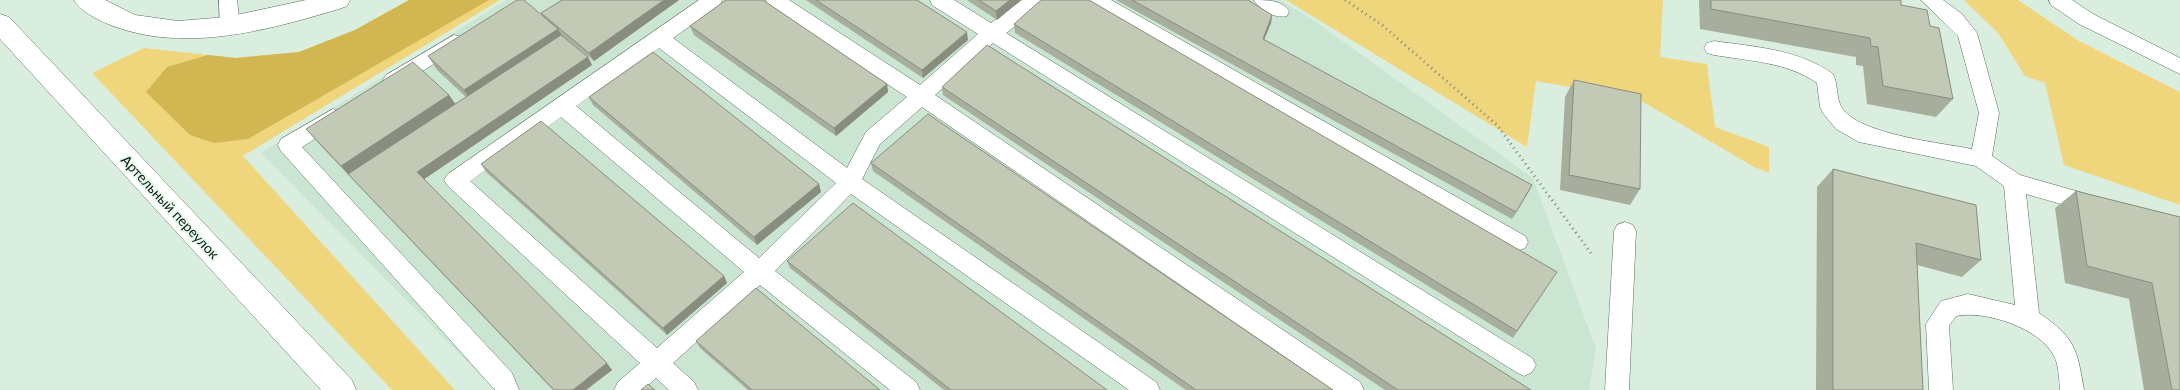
<svg xmlns="http://www.w3.org/2000/svg" width="2180" height="390" font-family="Lato,sans-serif">
  <rect width="100%" height="100%" fill="#daeedf"/>
  <!-- built -->
  <polygon fill="#cae5d2" points="506,0 1280,0 1316,22 1533,178 1596,349 1589,390 495,390 261,153"/>
  <!-- green -->
  <g fill="#efd67c">
    <polygon points="409,0 500,0 243,156 455,390 392,390 92,73 144,48 236,58 299,52 355,30"/>
    <polygon points="1286,0 1663,0 1660,57 1707,64 1715,127 1769,147 1769,173 1754,167 1638,99 1536,81 1527,147"/>
    <polygon points="1964,0 2018,0 2079,41 2180,92 2180,205 2064,165 2045,83 2025,76 1998,33"/>
  </g>
  <!-- forest -->
  <polygon fill="#d1b651" points="409,0 489,0 248,139 214,143 190,135 146,92 167,67 208,55 236,58 299,52 355,30"/>
  <g fill="none" stroke-linecap="round" stroke-linejoin="round">
    <!-- service casing -->
    <g stroke="#5b6d60" stroke-width="1">
      <g id="service">
        <polygon points="219,0 237,0 240,27 237,32 230,34 223,32 220,27"/>
        <path d="M699,0h23l-2,5 -47,33 174,130 19,-36 41,-35 -139,-92 -2,-5h23l131,85 58,-51 -46,-29 -2,-5h24l37,23 31,-23h22l-2,5 -36,28 526,325 4,7 -4,7 -8,4 -8,-4 -523,-329 -58,52 425,287 4,8h-31l-411,-283 -42,37 -18,35 294,203 4,8h-31l-278,-196 -76,77 141,111 4,8h-30l-130,-105 -87,78 21,19 4,8h-29l-13,-12 -13,12h-29l4,-8 22,-19 -192,-177 -4,-6 4,-6zM659,48l177,135 -77,75 -183,-152zM561,117l183,155 -87,76 -187,-167z"/>
        <polygon points="1087,0 1111,0 1525,236 1528,242 1525,248 1517,251 1509,248 1089,5"/>
        <path d="M1254,0c13,0 28,0 35,11l-2,5c-12,3 -27,-6 -33,-16z"/>
        <path d="M1921,0h22l19,14 15,19 22,80 -7,43 28,19 84,24 3,6 -3,6 -8,3 -70,-20 13,119c36,25 38,35 45,77h-24c-1,-10 -1,-25 -6,-34 -14,-28 -69,-46 -98,-40l-7,10 4,64h-24l-3,-66 15,-23 27,-7 47,11 -11,-119 -28,-20 -117,-24 -23,-13 -13,-16 -3,-6 -3,-24c-30,-21 -68,-22 -103,-28l-7,-2 -3,-5 3,-5 7,-2c41,6 84,8 119,33 5,9 3,20 7,30 11,30 103,39 132,45l7,-36 -21,-77z"/>
        <polygon points="2049,0 2072,0 2093,14 2180,58 2180,74 2079,24 2051,5"/>
        <polygon points="454,35 461,37 464,42 461,47 400,85 393,88 386,85 383,80 386,75"/>
        <polygon points="333,109 340,111 343,117 340,123 302,147 512,373 519,390 495,390 281,151 278,145 281,139"/>
        <polygon points="1625,222 1633,225 1636,231 1629,390 1605,390 1614,231 1617,225"/>
      </g>
    </g>
    <!-- minor casing -->
    <g stroke="#5b6d60" stroke-width="1">
      <g id="minor">
        <path d="M74,0h31l30,15 43,6 49,-4 79,-17h44l-3,6 -8,3c-74,22 -157,45 -231,15 -12,-5 -28,-13 -34,-24z"/>
        <polygon points="0,14 9,17 352,380 356,390 321,390 0,39"/>
      </g>
    </g>
    <!-- path -->
    <polyline stroke="#7b887e" stroke-width="3" stroke-dasharray="1 4" stroke-linecap="butt" points="1345,0 1382,25 1497,125 1593,256"/>
    <!-- service -->
    <use href="#service" fill="#fff" fill-rule="evenodd"/>
    <!-- minor -->
    <use href="#minor" fill="#fff" fill-rule="evenodd"/>
  </g>
  <!-- wall -->
  <g fill="#a7ae9d">
    <polygon points="562,0 679,0 594,61 561,34 588,57 592,65 424,179 612,370 586,390 553,390 320,145 306,129 449,95 455,104 466,97 437,70 428,56 542,15 541,13"/>
    <polygon points="806,0 917,0 968,40 923,78"/>
    <polygon points="967,0 1021,0 997,20"/>
    <polygon points="1116,0 1248,0 1272,15 1271,23 1264,40 1532,185 1512,219"/>
    <polygon points="1699,0 1901,0 1901,5 1930,26 1953,99 1936,117 1867,104 1863,66 1856,65 1856,57 1700,29"/>
    <polygon points="1014,24 1552,279 1513,338 1015,33"/>
    <polygon points="690,26 887,84 888,92 836,136 694,35"/>
    <polygon points="1574,80 1640,189 1630,205 1560,190 1565,97"/>
    <polygon points="942,87 1531,390 1385,390 943,95"/>
    <polygon points="589,97 819,184 821,192 757,245 593,105"/>
    <polygon points="871,163 1333,390 1186,390 873,171"/>
    <polygon points="481,164 724,276 727,283 667,335 486,172"/>
    <polygon points="1833,169 1981,260 1962,277 1917,265 1923,390 1816,390 1817,187"/>
    <polygon points="2076,191 2180,217 2180,390 2144,390 2129,299 2065,283 2055,208"/>
    <polygon points="787,261 1107,390 944,390 790,268"/>
    <polygon points="696,341 880,390 748,390 700,348"/>
  </g>
  <!-- shaded-wall -->
  <g fill="#888d7f">
    <polygon points="664,0 679,0 594,61 589,53"/>
    <polygon points="1010,0 1021,0 997,20 996,11"/>
    <polygon points="1272,15 1271,23 1261,47 1263,39"/>
    <polygon points="558,29 566,43 473,104 464,90"/>
    <polygon points="967,32 968,40 923,78 922,70"/>
    <polygon points="588,57 592,65 423,180 417,172"/>
    <polygon points="887,84 888,92 836,136 834,128"/>
    <polygon points="449,95 461,112 348,174 341,166"/>
    <polygon points="819,184 821,192 757,245 754,237"/>
    <polygon points="1532,185 1528,193 1512,219 1516,212"/>
    <polygon points="724,276 727,283 667,335 663,328"/>
    <polygon points="607,363 612,370 586,390 573,390"/>
  </g>
  <!-- building -->
  <g fill="#c2cab6" stroke="#888d7f">
    <polygon points="517,0 524,0 558,29 464,90 428,56"/>
    <polygon points="562,0 664,0 589,53 541,13"/>
    <polygon points="726,0 763,0 887,84 834,128 690,26"/>
    <polygon points="816,0 917,0 967,32 922,70"/>
    <polygon points="979,0 1010,0 996,11"/>
    <polygon points="1041,0 1089,0 1557,272 1517,331 1014,24"/>
    <polygon points="1132,0 1248,0 1272,15 1263,39 1532,185 1516,212"/>
    <polygon points="1711,0 1901,0 1901,5 1927,10 1930,26 1939,28 1953,99 1883,86 1878,47 1871,46 1870,38 1711,9"/>
    <polygon points="561,35 588,57 417,172 607,363 573,390 554,390 348,174"/>
    <polygon points="987,45 1531,390 1398,390 942,87"/>
    <polygon points="653,52 819,184 754,237 589,97"/>
    <polygon points="413,62 449,95 341,166 306,129"/>
    <polygon points="1574,80 1641,94 1640,189 1569,175"/>
    <polygon points="928,114 1333,390 1196,390 871,163"/>
    <polygon points="541,121 724,276 663,328 481,164"/>
    <polygon points="1833,169 1976,205 1981,260 1916,243 1923,390 1833,390"/>
    <polygon points="2076,191 2180,217 2180,390 2172,390 2152,283 2087,266"/>
    <polygon points="853,203 1107,390 951,390 787,261"/>
    <polygon points="756,288 880,390 752,390 696,341"/>
    <polygon points="648,384 655,390 641,390"/>
  </g>
  <g text-anchor="middle" stroke-width="4" stroke-linejoin="round" paint-order="stroke">
    <!-- street labels -->
    <g font-size="14" fill="#121914" stroke="#e7fbed">
      <text transform="translate(170 207) rotate(47)" y="5">Артельный переулок</text>
    </g>
  </g>
</svg>
